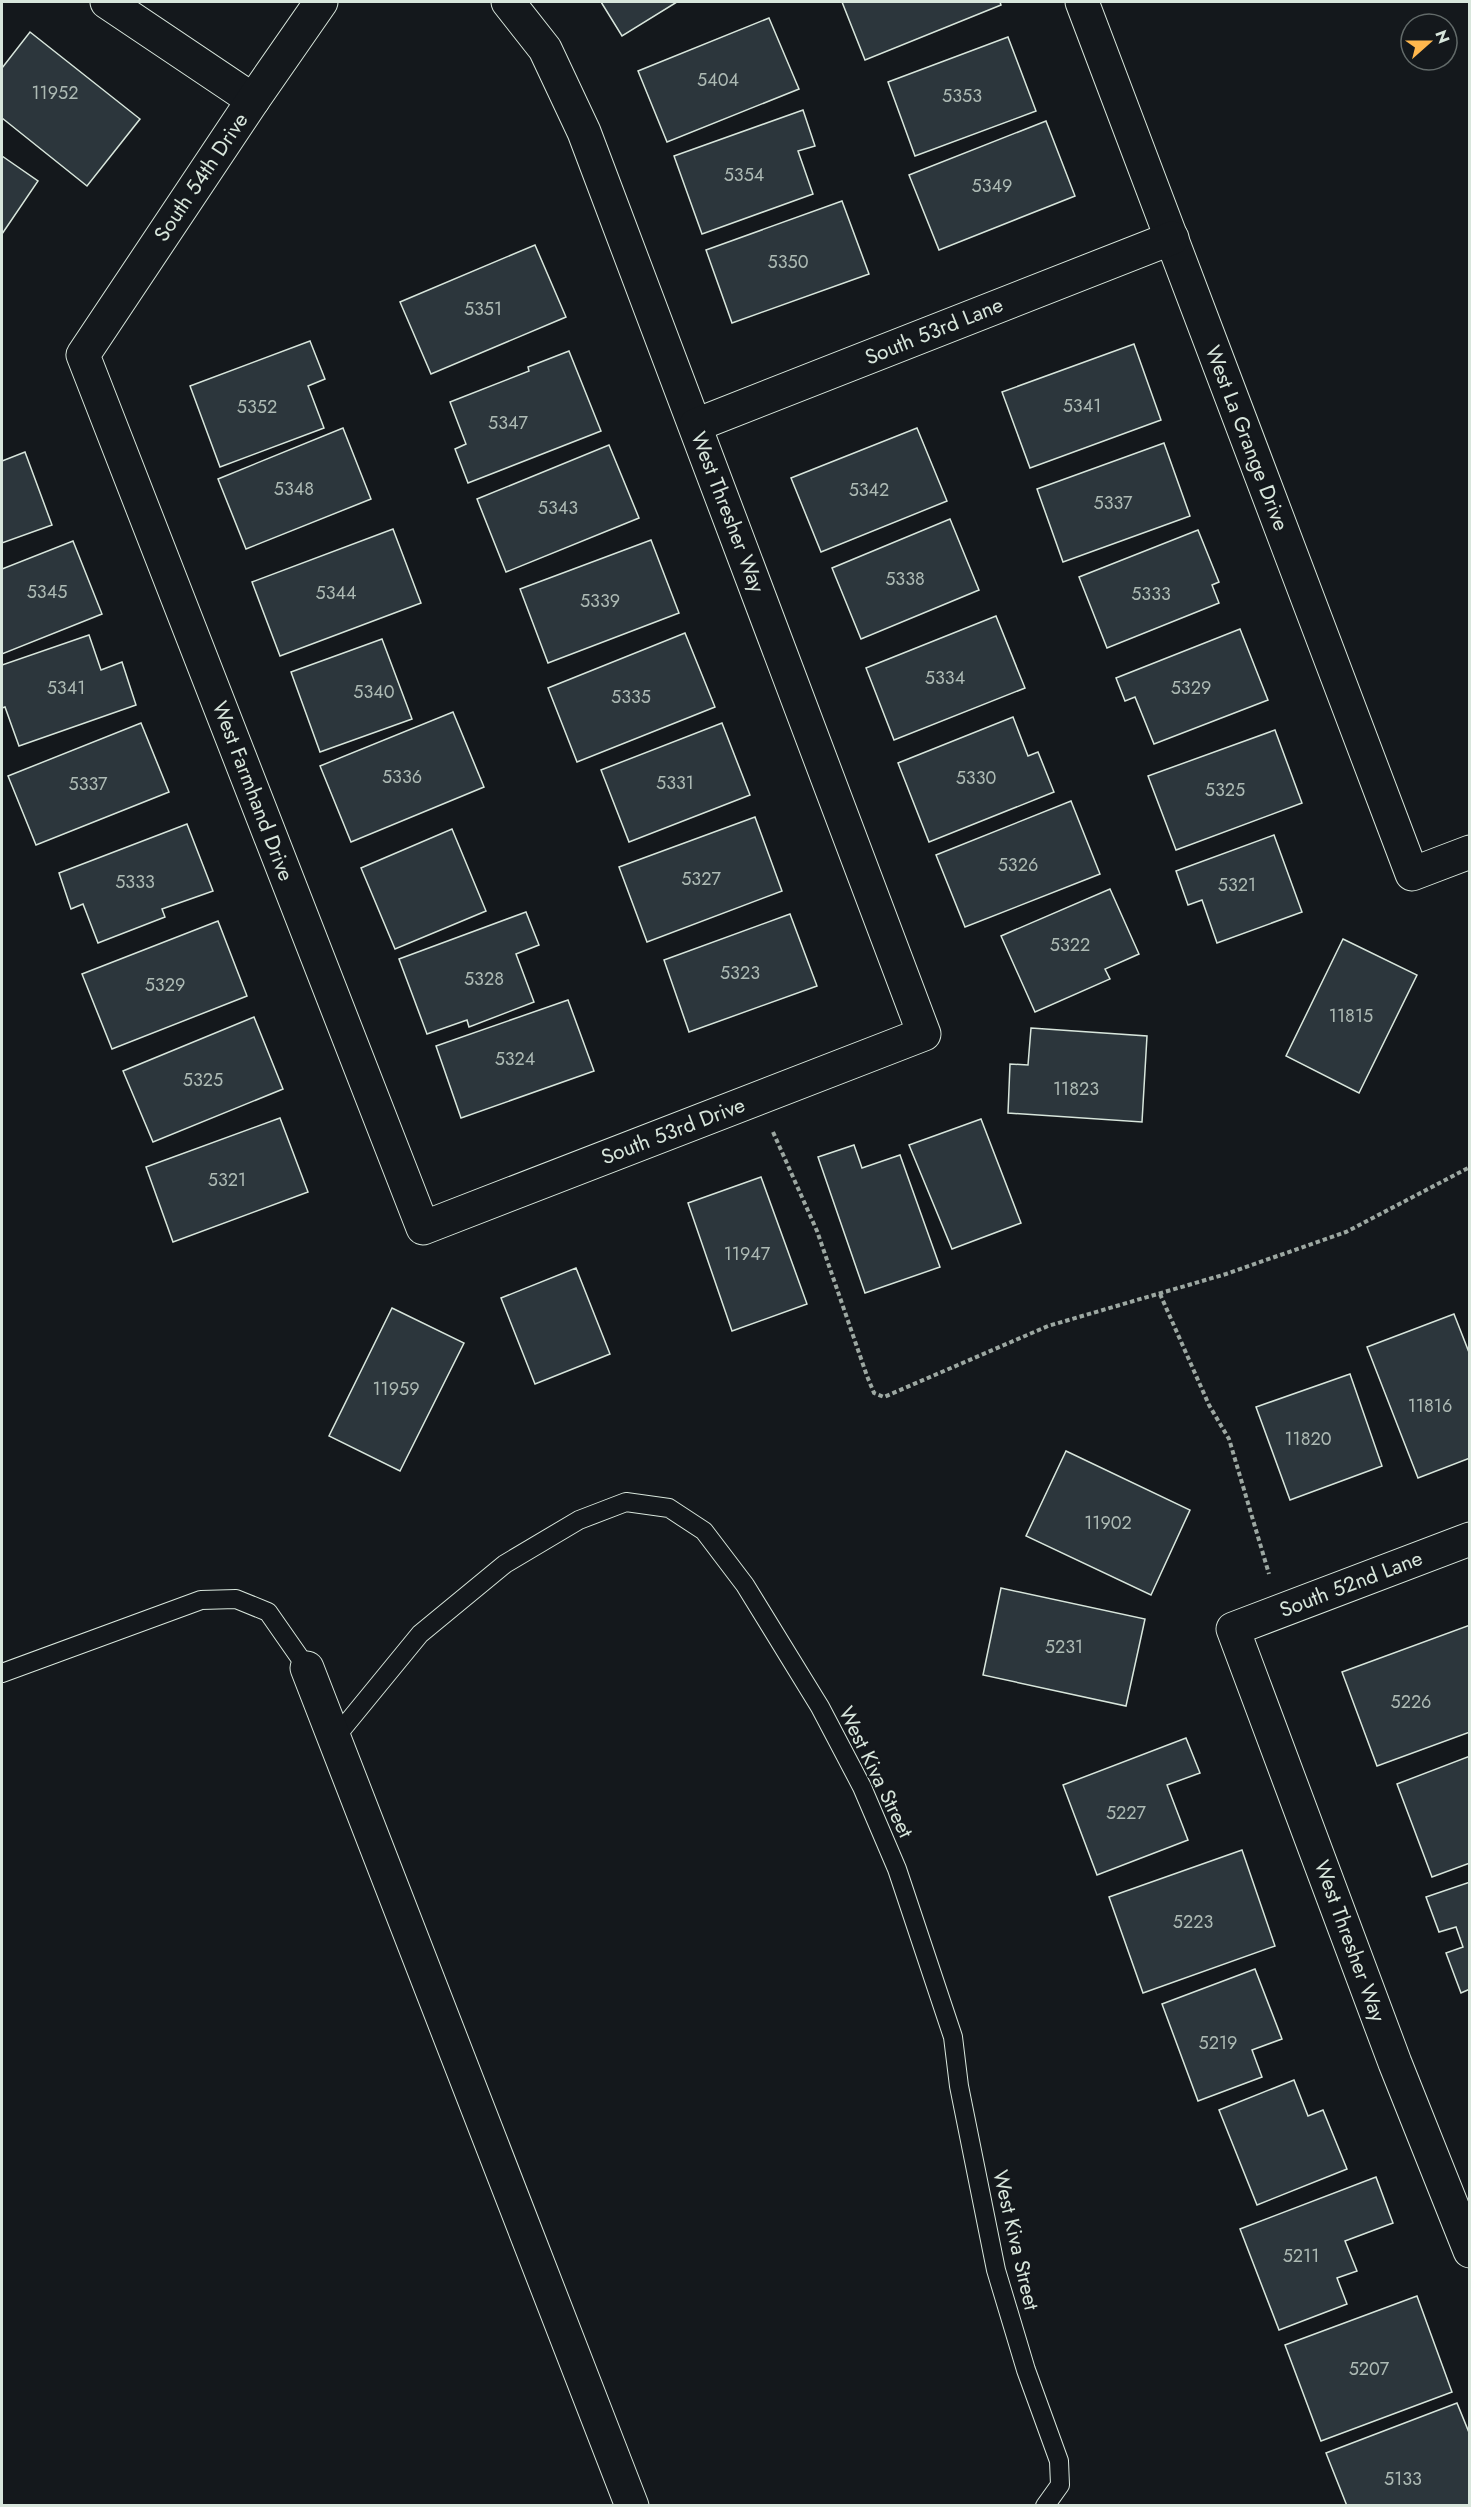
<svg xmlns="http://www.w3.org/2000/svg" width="1471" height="2507" font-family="Jost,sans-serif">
  <rect width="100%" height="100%" fill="#14181c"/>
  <!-- building -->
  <g fill="#2c363c" stroke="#d8e6dc" stroke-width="1.5">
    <polygon points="601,2 677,2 622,36"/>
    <polygon points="842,2 1000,2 1001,5 865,60"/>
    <polygon points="769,18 799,89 667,142 638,71"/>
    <polygon points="30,32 140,119 87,186 2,118 2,68"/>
    <polygon points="1008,37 1036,111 915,156 888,82"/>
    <polygon points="803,110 815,146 798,151 813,194 702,234 674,156"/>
    <polygon points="1046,121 1075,196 939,250 909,175"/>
    <polygon points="2,156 38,181 2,234"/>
    <polygon points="842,201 869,274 732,323 706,250"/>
    <polygon points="535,245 566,317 431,374 400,302"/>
    <polygon points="310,341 325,379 308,386 324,428 220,467 190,386"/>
    <polygon points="1134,344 1161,420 1030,468 1002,392"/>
    <polygon points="569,351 601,431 468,483 455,449 466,444 450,402 529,371 528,367"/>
    <polygon points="343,428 371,499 246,549 218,479"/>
    <polygon points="917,428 947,501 821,552 791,478"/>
    <polygon points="1164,443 1190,516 1063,562 1037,489"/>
    <polygon points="609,445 639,518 506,572 477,499"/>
    <polygon points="25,452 52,525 2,543 2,461"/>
    <polygon points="950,519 979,590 861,639 832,568"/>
    <polygon points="393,529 421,603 280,656 252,582"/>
    <polygon points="1198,530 1219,582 1212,585 1219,603 1107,648 1079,577"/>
    <polygon points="651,540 679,613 548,663 520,589"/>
    <polygon points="73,541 102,614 2,654 2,569"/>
    <polygon points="996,616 1025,688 894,740 866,668"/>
    <polygon points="1240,629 1268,700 1154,744 1135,697 1125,701 1116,678"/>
    <polygon points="685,633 715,707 577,762 548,688"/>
    <polygon points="89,635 101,670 122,662 136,705 19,746 5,707 2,708 2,665"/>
    <polygon points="382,639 412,719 320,752 291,672"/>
    <polygon points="453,712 484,787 351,842 320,766"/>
    <polygon points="1013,717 1028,756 1038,752 1054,792 929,842 898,763"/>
    <polygon points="141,723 169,792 36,845 8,776"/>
    <polygon points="722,723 750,795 629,842 601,770"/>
    <polygon points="1275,730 1302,803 1176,850 1148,776"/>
    <polygon points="1071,801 1100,874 965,927 936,855"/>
    <polygon points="755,817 782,891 647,942 619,867"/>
    <polygon points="187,824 213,891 162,909 165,917 98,943 83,904 71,909 59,873"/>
    <polygon points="452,829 486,911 395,949 361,868"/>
    <polygon points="1274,835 1302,912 1217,943 1202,900 1188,905 1176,871"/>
    <polygon points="1110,889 1139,954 1105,969 1110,979 1035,1012 1001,936"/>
    <polygon points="526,912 539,945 516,954 534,1002 469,1027 467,1020 427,1034 399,959"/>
    <polygon points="790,914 817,986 689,1032 664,960"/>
    <polygon points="218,921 247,996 112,1049 82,974"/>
    <polygon points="1343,939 1417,975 1359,1093 1286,1056"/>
    <polygon points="568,1000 594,1071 461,1118 436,1046"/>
    <polygon points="254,1017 283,1089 153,1142 123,1071"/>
    <polygon points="1031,1028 1147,1036 1142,1122 1008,1113 1010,1064 1028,1065"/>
    <polygon points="280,1118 308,1192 173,1242 146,1167"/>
    <polygon points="981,1119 1021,1223 952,1249 909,1145"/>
    <polygon points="854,1145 862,1168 900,1155 940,1267 865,1293 818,1157"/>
    <polygon points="761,1177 807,1304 732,1331 688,1203"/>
    <polygon points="576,1268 610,1354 535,1384 501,1298"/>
    <polygon points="392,1308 464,1343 400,1471 329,1436"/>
    <polygon points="1454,1314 1470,1355 1470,1458 1418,1478 1367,1347"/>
    <polygon points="1350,1374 1382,1466 1290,1500 1256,1407"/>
    <polygon points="1066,1451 1190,1510 1151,1595 1026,1536"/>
    <polygon points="1001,1588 1145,1619 1126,1706 983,1675"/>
    <polygon points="1470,1625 1470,1732 1377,1766 1342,1672"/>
    <polygon points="1186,1738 1200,1773 1167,1785 1188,1840 1097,1875 1063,1785"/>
    <polygon points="1470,1756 1470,1863 1432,1877 1397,1784"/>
    <polygon points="1242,1850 1275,1946 1143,1993 1109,1897"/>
    <polygon points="1470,1882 1470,1989 1461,1993 1446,1953 1463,1947 1456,1927 1439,1932 1426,1897"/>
    <polygon points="1255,1969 1282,2039 1252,2050 1262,2077 1198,2101 1162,2004"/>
    <polygon points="1294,2080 1308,2116 1323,2110 1347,2169 1257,2205 1219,2110"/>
    <polygon points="1376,2177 1393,2223 1345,2241 1357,2271 1337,2278 1347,2304 1279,2330 1240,2229"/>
    <polygon points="1417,2296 1452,2392 1321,2441 1285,2345"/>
    <polygon points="1457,2403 1470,2435 1470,2505 1347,2506 1326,2453"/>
  </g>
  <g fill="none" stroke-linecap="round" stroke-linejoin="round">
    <!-- service casing -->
    <g stroke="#d8e6dc" stroke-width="20">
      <g id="service">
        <polyline points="2,1673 201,1600 236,1599 268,1612 307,1668"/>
        <polyline points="334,1739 420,1634 505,1564 579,1520 626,1502 669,1508 704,1531 745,1585 820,1707 862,1787 897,1869 953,2037 959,2086 996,2270 1026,2370 1059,2461 1060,2485 1045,2506"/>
      </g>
    </g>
    <!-- minor casing -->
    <g stroke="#d8e6dc" stroke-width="35">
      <g id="minor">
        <polyline points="107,2 253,100"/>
        <polyline points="321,2 253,100 83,355 423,1228 924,1034 584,132 545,49 508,2"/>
        <polyline points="1082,2 1412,874 1470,852"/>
        <polyline points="696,425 1172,238"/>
        <polyline points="1470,1539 1233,1629 1395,2063 1470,2251"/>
        <polyline points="307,1668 632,2506"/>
      </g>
    </g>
    <!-- path -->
    <g stroke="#9da8a2" stroke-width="4" stroke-dasharray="4.5 3" stroke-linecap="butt">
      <polyline points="773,1132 817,1231 867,1376 874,1393 884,1397 1048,1326 1226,1274 1346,1232 1470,1167"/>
      <polyline points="1160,1294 1209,1405 1229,1439 1269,1574"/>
    </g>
    <!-- service -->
    <use href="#service" stroke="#14181c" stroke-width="18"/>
    <!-- minor -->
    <use href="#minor" stroke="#14181c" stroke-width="33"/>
  </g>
  <g text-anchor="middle" stroke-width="4.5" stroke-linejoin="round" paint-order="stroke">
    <!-- number labels -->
    <g font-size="18" fill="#adbab4">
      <text x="718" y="86">5404</text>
      <text x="55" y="99">11952</text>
      <text x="962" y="102">5353</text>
      <text x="744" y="181">5354</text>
      <text x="992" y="192">5349</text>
      <text x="788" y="268">5350</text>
      <text x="483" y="315">5351</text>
      <text x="1082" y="412">5341</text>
      <text x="257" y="413">5352</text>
      <text x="508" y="429">5347</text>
      <text x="294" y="495">5348</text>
      <text x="869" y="496">5342</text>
      <text x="1113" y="509">5337</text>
      <text x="558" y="514">5343</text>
      <text x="905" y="585">5338</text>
      <text x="47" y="598">5345</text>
      <text x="336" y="599">5344</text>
      <text x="1151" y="600">5333</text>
      <text x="600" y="607">5339</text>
      <text x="945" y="684">5334</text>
      <text x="66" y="694">5341</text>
      <text x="1191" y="694">5329</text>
      <text x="374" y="698">5340</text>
      <text x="631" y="703">5335</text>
      <text x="402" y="783">5336</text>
      <text x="976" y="784">5330</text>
      <text x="675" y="789">5331</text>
      <text x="88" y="790">5337</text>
      <text x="1225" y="796">5325</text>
      <text x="1018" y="871">5326</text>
      <text x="701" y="885">5327</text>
      <text x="135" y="888">5333</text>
      <text x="1237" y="891">5321</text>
      <text x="1070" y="951">5322</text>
      <text x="740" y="979">5323</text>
      <text x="484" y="985">5328</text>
      <text x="165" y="991">5329</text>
      <text x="1351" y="1022">11815</text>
      <text x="515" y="1065">5324</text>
      <text x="203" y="1086">5325</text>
      <text x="1076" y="1095">11823</text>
      <text x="227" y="1186">5321</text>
      <text x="747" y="1260">11947</text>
      <text x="396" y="1395">11959</text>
      <text x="1430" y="1412">11816</text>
      <text x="1308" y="1445">11820</text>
      <text x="1108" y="1529">11902</text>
      <text x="1064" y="1653">5231</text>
      <text x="1411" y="1708">5226</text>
      <text x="1126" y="1819">5227</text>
      <text x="1193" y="1928">5223</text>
      <text x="1218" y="2049">5219</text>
      <text x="1301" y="2262">5211</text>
      <text x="1369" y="2375">5207</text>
      <text x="1403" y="2485">5133</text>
    </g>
    <!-- street labels -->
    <g font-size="21" fill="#d8e6dc" stroke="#14181c">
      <text transform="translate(201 177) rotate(-56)" y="7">South 54th Drive</text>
      <text transform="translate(934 331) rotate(-22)" y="7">South 53rd Lane</text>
      <text transform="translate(1247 438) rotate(69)" y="7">West La Grange Drive</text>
      <text transform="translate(728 512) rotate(69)" y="7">West Thresher Way</text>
      <text transform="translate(253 791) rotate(69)" y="7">West Farmhand Drive</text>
      <text transform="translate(673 1131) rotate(-21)" y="7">South 53rd Drive</text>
      <text transform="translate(1351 1584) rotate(-21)" y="7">South 52nd Lane</text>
      <text transform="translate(876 1772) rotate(64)" y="7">West Kiva Street</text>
      <text transform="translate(1350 1941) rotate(70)" y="7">West Thresher Way</text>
      <text transform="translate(1016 2240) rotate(77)" y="7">West Kiva Street</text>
    </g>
  </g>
  <!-- border -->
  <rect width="1471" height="2507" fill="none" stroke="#d8e6dc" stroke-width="6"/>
  <!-- north arrow -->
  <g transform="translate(1429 42) rotate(69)"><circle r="28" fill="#14181c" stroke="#626a69" stroke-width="1.5"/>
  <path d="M0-4.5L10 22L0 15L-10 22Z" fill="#ffb74d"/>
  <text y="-9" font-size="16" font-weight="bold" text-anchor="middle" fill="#d8e6dc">N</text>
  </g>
</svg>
